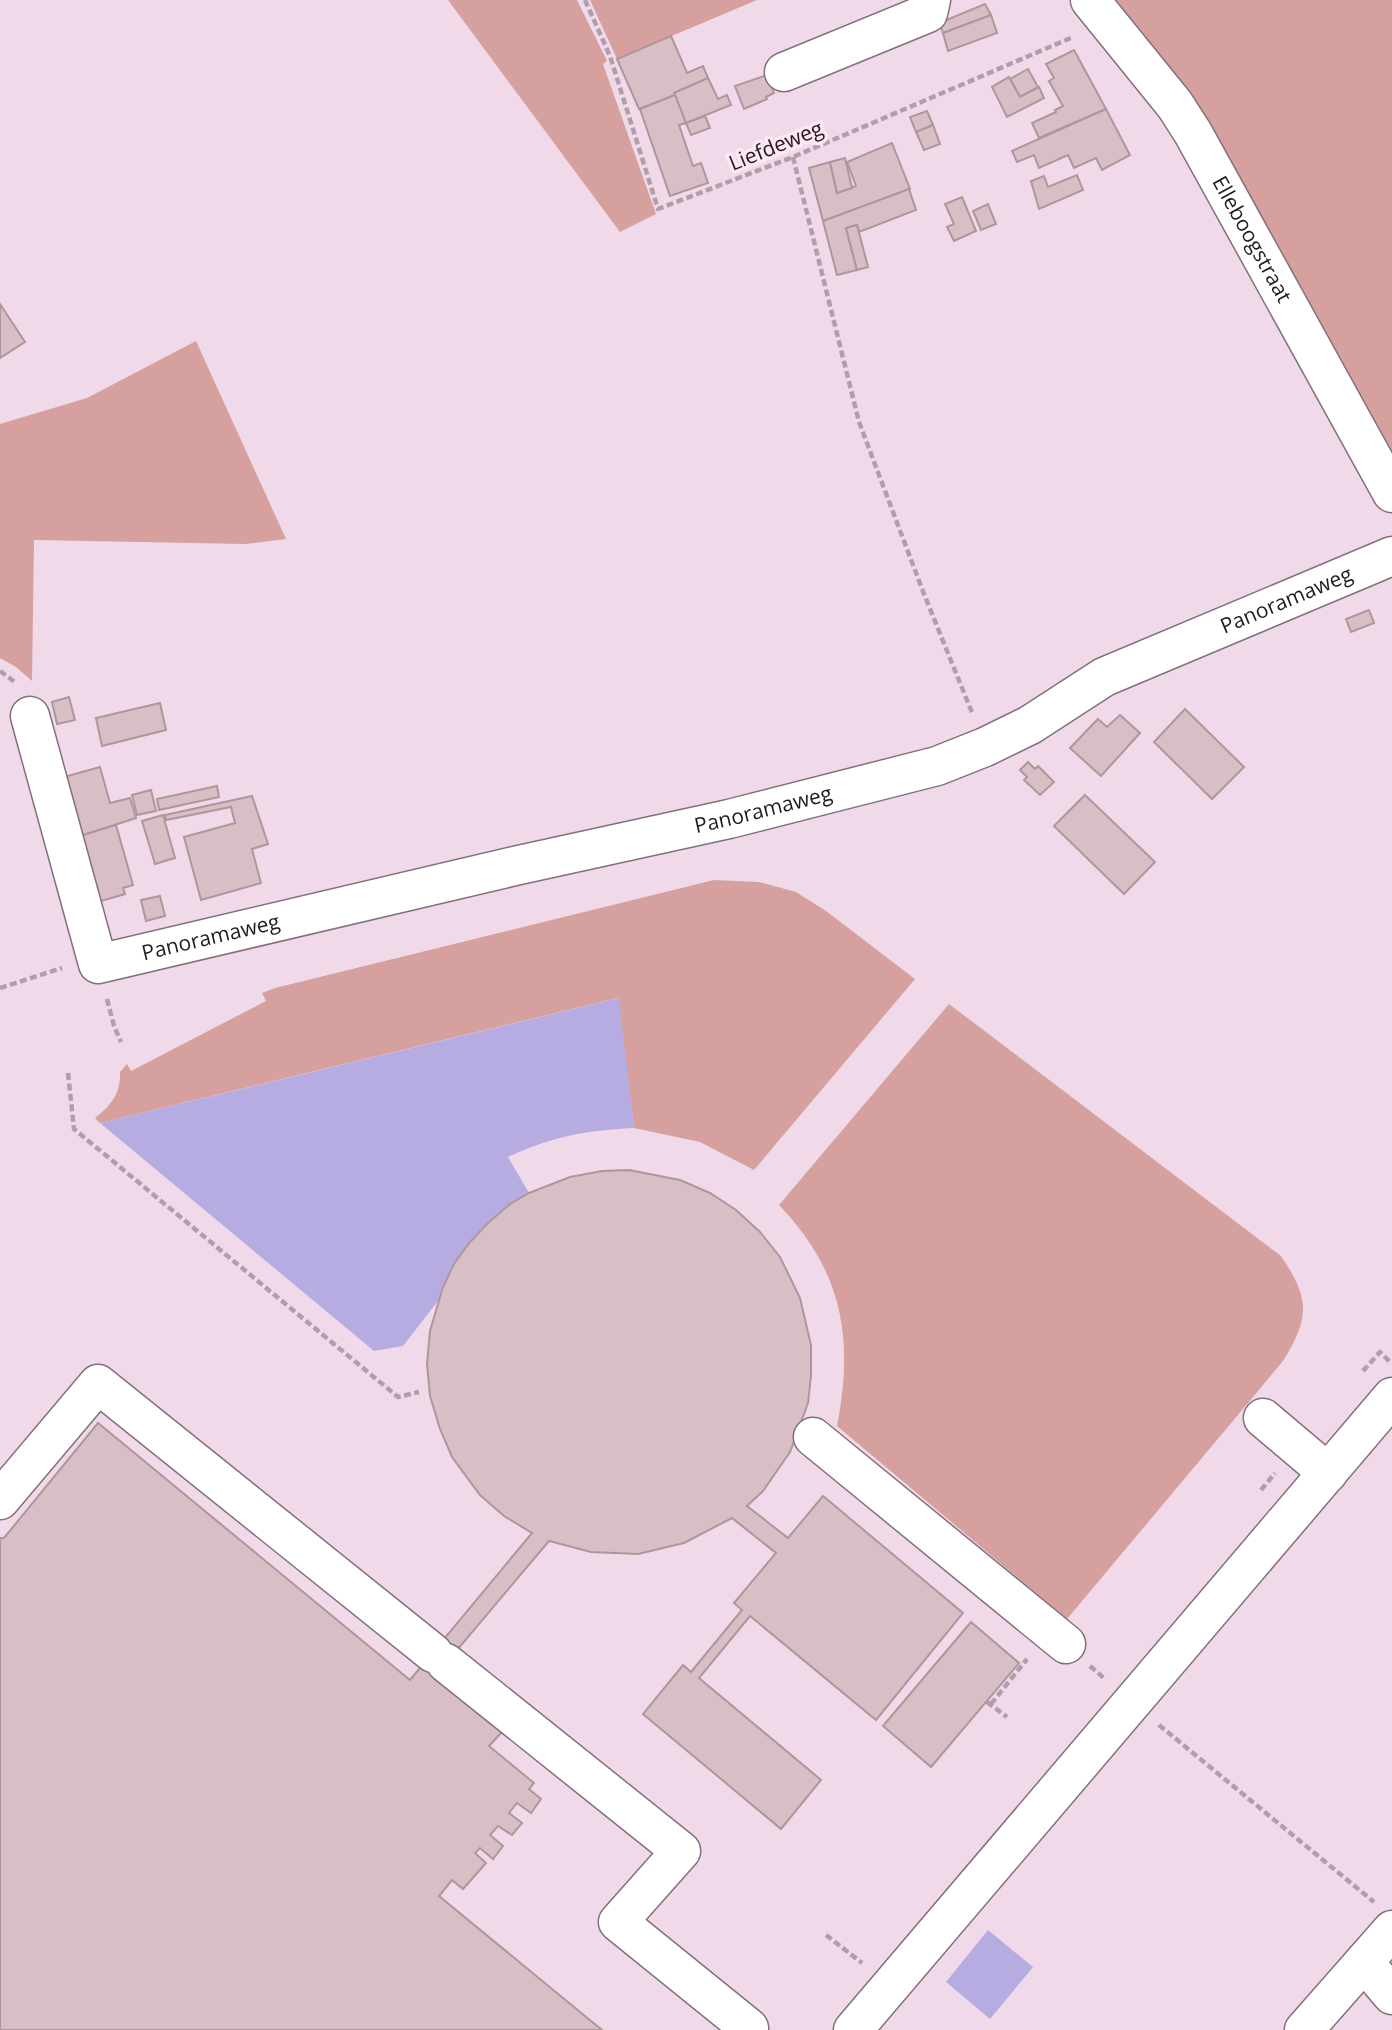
<svg xmlns="http://www.w3.org/2000/svg" width="1392" height="2030" font-family="'Open Sans',sans-serif">
  <rect width="100%" height="100%" fill="#f0dae9"/>
  <!-- green -->
  <g fill="#d5a09e">
    <polygon points="448,0 577,0 607,61 603,64 656,214 620,232"/>
    <polygon points="590,0 757,0 617,59"/>
    <polygon points="1105,0 1392,0 1392,458"/>
    <polygon points="196,341 286,539 246,544 34,540 32,681 16,667 0,658 0,424 87,398"/>
    <path d="M714,880l45,2 37,10 30,19 89,68 -161,191 -54,-28 -66,-14 -16,-130 -518,125 -5,-5c16,-12 26,-25 25,-46l7,-8 4,7 135,-70 -4,-8 13,-5z"/>
    <path d="M949,1004l332,252c29,43 29,61 2,105l-216,258 -230,-193c17,-88 6,-154 -58,-221z"/>
  </g>
  <!-- water -->
  <g fill="#b6ace1">
    <path d="M619,998l15,130c-51,3 -80,8 -126,29l21,36 -34,23 -25,26 -21,32 -11,27 -35,45 -29,5 -274,-228z"/>
    <polygon points="988,1930 1033,1967 990,2019 946,1982"/>
  </g>
  <!-- building -->
  <g fill="#d8bec5" stroke="#af969d" stroke-width="2">
    <polygon points="985,4 991,15 943,33 939,23"/>
    <polygon points="991,15 997,33 948,51 943,33"/>
    <polygon points="671,36 687,73 703,66 708,78 674,93 675,95 639,109 617,59"/>
    <polygon points="1074,50 1106,109 1039,138 1032,123 1056,112 1055,110 1063,106 1049,81 1054,78 1046,64"/>
    <polygon points="1028,69 1038,87 1020,97 1010,79"/>
    <polygon points="767,75 774,93 766,97 767,99 744,109 735,86"/>
    <polygon points="1009,77 1020,97 1039,87 1044,98 1007,117 992,87"/>
    <polygon points="708,78 718,99 727,95 731,105 686,123 674,93"/>
    <polygon points="675,95 686,123 679,125 693,166 701,163 708,183 670,196 640,109"/>
    <polygon points="1106,109 1130,155 1102,170 1096,158 1074,168 1068,155 1039,168 1034,155 1017,162 1012,151"/>
    <polygon points="927,111 933,125 916,132 910,117"/>
    <polygon points="705,116 710,128 691,135 686,123"/>
    <polygon points="933,125 940,144 924,150 916,132"/>
    <polygon points="892,143 910,189 823,221 809,168 830,162 837,193 856,186 847,162"/>
    <polygon points="845,158 852,188 837,193 830,162"/>
    <polygon points="1077,175 1083,190 1039,209 1031,181 1044,176 1048,187"/>
    <polygon points="909,189 916,210 859,232 857,225 846,228 857,270 837,275 823,221"/>
    <polygon points="962,197 976,231 954,241 947,227 954,224 945,204"/>
    <polygon points="988,204 996,224 981,230 973,211"/>
    <polygon points="857,225 868,267 857,270 846,228"/>
    <polygon points="0,304 25,342 0,358"/>
    <polygon points="1369,610 1374,623 1351,632 1346,619"/>
    <polygon points="69,697 75,720 57,724 52,702"/>
    <polygon points="160,703 166,730 102,746 96,718"/>
    <polygon points="1185,709 1244,767 1212,799 1154,742"/>
    <polygon points="1120,715 1140,733 1101,776 1070,748 1098,719 1107,727"/>
    <polygon points="1028,762 1035,769 1038,766 1054,782 1040,795 1024,780 1027,777 1020,770"/>
    <polygon points="100,767 110,803 130,798 136,818 80,836 64,777"/>
    <polygon points="217,786 219,797 159,810 157,799"/>
    <polygon points="151,790 156,811 137,815 132,795"/>
    <polygon points="1085,795 1155,862 1124,894 1054,826"/>
    <polygon points="252,796 268,844 252,849 261,883 201,900 184,837 235,823 231,807 166,820 165,815"/>
    <polygon points="163,815 175,858 155,864 142,821"/>
    <polygon points="116,825 133,885 123,888 125,894 98,902 80,836"/>
    <polygon points="160,896 165,916 146,921 141,900"/>
    <polygon points="629,1170 680,1180 710,1193 736,1210 760,1232 780,1257 800,1298 811,1345 811,1376 808,1403 790,1452 763,1491 747,1506 788,1538 823,1496 963,1613 876,1720 750,1616 699,1678 821,1780 781,1829 643,1714 683,1665 691,1672 742,1610 734,1603 776,1553 732,1518 684,1543 638,1554 591,1552 549,1541 446,1663 502,1732 489,1746 534,1783 529,1789 541,1799 531,1813 517,1803 509,1813 522,1823 512,1835 498,1826 490,1835 503,1846 493,1859 480,1848 475,1853 486,1863 463,1889 452,1880 439,1896 602,2030 0,2030 0,1538 4,1538 98,1423 410,1680 532,1533 504,1516 480,1495 452,1457 440,1429 430,1396 427,1364 430,1331 443,1287 454,1264 470,1242 488,1223 510,1204 529,1193 570,1177 602,1171"/>
    <polygon points="971,1622 1019,1663 931,1767 883,1726"/>
  </g>
  <g fill="none" stroke-linecap="round" stroke-linejoin="round">
    <!-- minor casing -->
    <g stroke="#83707d" stroke-width="41">
      <g id="minor">
        <path id="s1" d="M1090,0l85,105 18,28 199,360"/>
        <polyline points="784,72 928,13 931,0"/>
        <path id="s2" d="M30,716l68,248 421,-99 210,-46 208,-53 48,-19 45,-22 74,-48 288,-121"/>
        <polyline points="1263,1418 1328,1473"/>
        <polyline points="813,1437 1066,1644"/>
        <polyline points="0,1500 98,1384 433,1653"/>
        <polyline points="446,1663 681,1851 618,1922 749,2028"/>
        <polyline points="1364,1962 1392,1995"/>
        <polyline points="853,2030 1392,1397"/>
        <polyline points="1304,2030 1392,1930"/>
      </g>
    </g>
    <!-- path -->
    <g stroke="#b09eaa" stroke-width="4.5" stroke-dasharray="7 3.5" stroke-linecap="butt">
      <polyline points="585,0 610,56 658,209 793,157 1073,37"/>
      <polyline points="793,157 859,422 924,594 973,715"/>
      <polyline points="0,671 16,683"/>
      <polyline points="0,988 62,968"/>
      <polyline points="107,999 114,1026 121,1042"/>
      <polyline points="68,1073 74,1129 398,1397 419,1392"/>
      <polyline points="1363,1371 1380,1352 1391,1363"/>
      <polyline points="1261,1490 1275,1473"/>
      <polyline points="1090,1666 1105,1679"/>
      <polyline points="987,1702 1007,1717"/>
      <polyline points="991,1704 1027,1659"/>
      <polyline points="1159,1725 1374,1902"/>
      <polyline points="826,1935 862,1963"/>
    </g>
    <!-- minor -->
    <use href="#minor" stroke="#fff" stroke-width="38"/>
  </g>
  <g text-anchor="middle" stroke-width="7" stroke-linejoin="round" paint-order="stroke">
    <!-- street labels -->
    <g font-size="21" fill="#221a1f" stroke="#fee8f6">
      <text transform="translate(776 146) rotate(-22)" y="7">Liefdeweg</text>
      <text dy="7" stroke="none"><textPath href="#s1" startOffset="290">Elleboogstraat</textPath></text>
      <text dy="7" stroke="none"><textPath href="#s2" startOffset="1507">Panoramaweg</textPath></text>
      <text dy="7" stroke="none"><textPath href="#s2" startOffset="940">Panoramaweg</textPath></text>
      <text dy="7" stroke="none"><textPath href="#s2" startOffset="373">Panoramaweg</textPath></text>
    </g>
  </g>
</svg>
